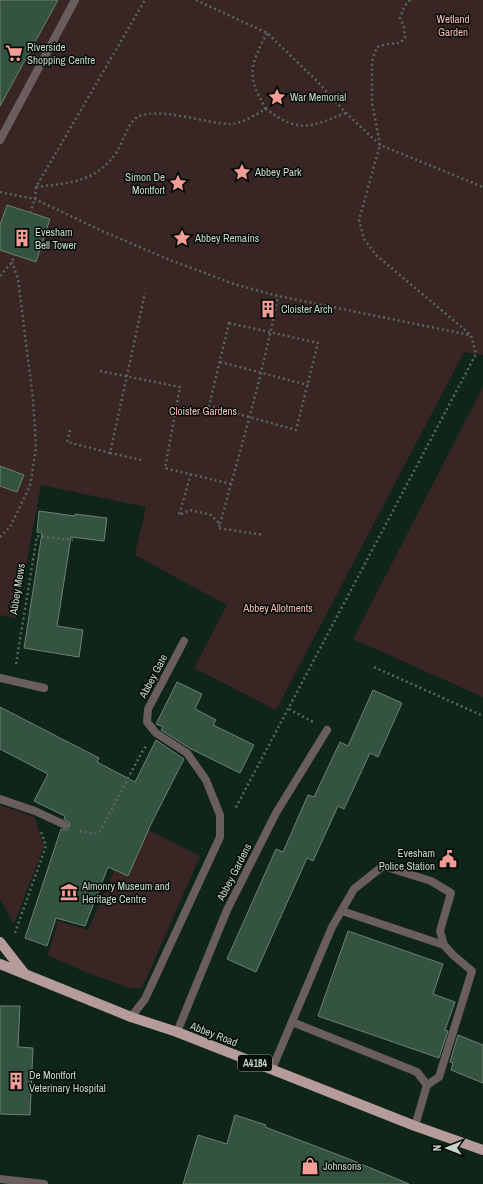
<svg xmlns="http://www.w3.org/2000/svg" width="483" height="1184" font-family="'Archivo Narrow',sans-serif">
  <rect width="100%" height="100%" fill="#102519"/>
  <!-- green -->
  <g fill="#392524">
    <polygon points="58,0 483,0 483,355 464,352 276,710 194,668 227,605 135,555 146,507 41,485 16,618 0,615 0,106"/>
    <polygon points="483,387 483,697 353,639"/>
    <polygon points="0,805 34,817 44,846 14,924 0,899"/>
    <polygon points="135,823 200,856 142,988 129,988 83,971 48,955 58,921 88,930"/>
  </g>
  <!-- building -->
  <g fill="#355341" stroke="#6a8173">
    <polygon points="0,0 58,0 0,106"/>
    <polygon points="7,205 50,219 36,262 0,250 0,225"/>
    <polygon points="0,466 24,475 17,492 0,486"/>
    <polygon points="39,511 75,516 75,514 107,518 104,541 71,537 57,626 83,630 79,657 24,648 42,533 37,532"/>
    <polygon points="177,682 202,694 195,709 216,720 213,725 254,745 240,773 191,749 161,730 163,727 156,724"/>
    <polygon points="373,690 402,703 378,757 370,753 344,809 338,806 313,861 307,858 256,972 227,959 276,849 283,852 308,795 314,797 340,742 348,746"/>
    <polygon points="0,707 99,758 97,762 135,782 156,740 184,759 151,824 128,876 108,867 85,926 56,918 47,946 25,938 61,829 65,830 68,830 70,824 69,822 64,819 65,816 34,801 48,774 0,749"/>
    <polygon points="348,931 443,964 433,994 455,1002 445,1030 448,1031 439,1058 318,1016"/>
    <polygon points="0,1006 20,1006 18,1047 33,1048 30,1115 0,1114"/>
    <polygon points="458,1035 483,1045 483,1083 451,1070 453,1063 450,1062"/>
    <polygon points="235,1115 266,1125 265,1127 349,1159 409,1184 183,1184 198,1135 227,1144"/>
  </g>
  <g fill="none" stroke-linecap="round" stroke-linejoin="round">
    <!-- path -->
    <g stroke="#56685d" stroke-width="2.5" stroke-dasharray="2 3" stroke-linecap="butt">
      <polyline points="196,0 267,33 316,80 346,113 380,145 359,220 364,239 376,255 471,335 476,354 235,809"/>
      <polyline points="410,0 404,7 400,18 404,27 405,38 400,43 387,44 377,47 372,61 372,102 380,145 483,187"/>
      <path d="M266,109c-20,-34 -16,-43 1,-76"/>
      <path d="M36,187c34,-4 62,-5 82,-37 5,-9 10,-26 18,-32 19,-13 72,6 94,6 12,0 26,-10 36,-15 34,25 44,18 80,4"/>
      <polyline points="0,192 35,199 102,231 170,260 234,284 278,296 470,335"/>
      <polyline points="30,213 35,199 36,187 145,0"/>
      <polyline points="0,276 12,262 14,255"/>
      <polygon points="229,323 318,343 296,430 209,406"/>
      <polyline points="220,362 308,385"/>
      <polyline points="100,371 180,387 165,468 231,484"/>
      <polyline points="70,430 67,442 110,453 145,293"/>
      <polyline points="110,453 142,460"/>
      <polyline points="191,474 179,515 190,510 211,515 220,524 218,528 264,535"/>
      <path d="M220,524c21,-76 43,-151 58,-228"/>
      <polyline points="0,537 10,527 30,486 36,448 33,399 18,279 12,262"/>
      <polyline points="16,664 37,536 73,540"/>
      <polyline points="374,667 483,716"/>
      <polyline points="289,709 313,722"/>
      <polyline points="80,831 93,834 100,831 142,752 147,745"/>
      <polyline points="15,933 46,846 41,832"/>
    </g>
    <!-- service -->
    <g stroke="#6a5e5d" stroke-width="8">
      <polyline points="0,140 75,0"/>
      <polyline points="0,678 44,688"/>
      <polyline points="0,799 35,811 65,825"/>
      <polyline points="342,911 444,945"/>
      <polyline points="131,1017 145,999 220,837 220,815 206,780 187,753 156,733 147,722 148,709 184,641"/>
      <polyline points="292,1022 417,1072 427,1085 415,1126"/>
      <polyline points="272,1069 332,927 354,889 383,866 431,881 451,893 440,931 444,945 453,955 472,971 439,1077 427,1085"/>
    </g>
    <!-- minor -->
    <g stroke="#6a5e5d" stroke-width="8">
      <polyline points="177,1032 227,910 276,813 327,730"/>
      <polyline points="0,1179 44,1184"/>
    </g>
    <!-- primary -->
    <g stroke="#b59c9a" stroke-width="10">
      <polyline points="0,942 25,974"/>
      <polyline points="0,964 131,1017 177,1032 415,1126 483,1150"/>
    </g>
  </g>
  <!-- icons -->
  <defs>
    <g id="supermarket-bare" transform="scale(1.38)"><path d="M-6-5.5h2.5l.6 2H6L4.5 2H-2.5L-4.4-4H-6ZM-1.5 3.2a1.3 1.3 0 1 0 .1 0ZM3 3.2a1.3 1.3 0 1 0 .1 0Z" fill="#f59c95" stroke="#040c07" stroke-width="2.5" paint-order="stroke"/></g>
    <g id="sight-bare" transform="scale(1.38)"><path d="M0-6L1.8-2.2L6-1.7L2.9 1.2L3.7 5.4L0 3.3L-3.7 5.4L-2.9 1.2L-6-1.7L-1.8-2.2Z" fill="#f59c95" stroke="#040c07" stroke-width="2.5" paint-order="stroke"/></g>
    <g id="building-bare" transform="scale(1.38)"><path d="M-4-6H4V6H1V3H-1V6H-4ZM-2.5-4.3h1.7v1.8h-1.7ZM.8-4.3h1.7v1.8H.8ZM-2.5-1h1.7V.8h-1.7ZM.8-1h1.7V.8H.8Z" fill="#f59c95" stroke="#040c07" stroke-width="2.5" paint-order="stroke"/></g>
    <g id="civic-bare" transform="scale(1.38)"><path d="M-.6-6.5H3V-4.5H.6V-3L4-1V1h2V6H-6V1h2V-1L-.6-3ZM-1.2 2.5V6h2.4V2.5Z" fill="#f59c95" stroke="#040c07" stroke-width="2.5" paint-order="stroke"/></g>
    <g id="museum-bare" transform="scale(1.38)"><path d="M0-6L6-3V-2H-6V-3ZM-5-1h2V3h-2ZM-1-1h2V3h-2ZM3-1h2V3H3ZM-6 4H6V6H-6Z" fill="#f59c95" stroke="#040c07" stroke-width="2.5" paint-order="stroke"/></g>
    <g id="shop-bare" transform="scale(1.38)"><path d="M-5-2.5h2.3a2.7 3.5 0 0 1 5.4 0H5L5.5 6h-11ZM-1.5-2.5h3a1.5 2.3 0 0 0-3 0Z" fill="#f59c95" stroke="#040c07" stroke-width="2.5" paint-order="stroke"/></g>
  </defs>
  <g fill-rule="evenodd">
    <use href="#supermarket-bare" x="14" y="53"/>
    <use href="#sight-bare" x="277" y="97"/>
    <use href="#sight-bare" x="242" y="172"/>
    <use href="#sight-bare" x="178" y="183"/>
    <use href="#building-bare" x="22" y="238"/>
    <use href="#sight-bare" x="182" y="238"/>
    <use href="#building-bare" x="268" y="309"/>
    <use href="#civic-bare" x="448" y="859"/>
    <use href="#museum-bare" x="69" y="892"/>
    <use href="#building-bare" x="16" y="1081"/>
    <use href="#shop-bare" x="310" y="1166"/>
  </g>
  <g text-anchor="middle" stroke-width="3" stroke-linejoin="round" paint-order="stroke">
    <!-- shield labels -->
    <rect fill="#040c07" stroke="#8e9992" stroke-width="1" x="238" y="1055" width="34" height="16" rx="3"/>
    <g font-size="10" font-weight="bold" fill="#c9d6ce">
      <text x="255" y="1067">A4184</text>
    </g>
    <!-- park labels -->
    <g font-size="11" fill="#fab9b3" stroke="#040c07">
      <text x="453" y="23">Wetland<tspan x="453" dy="13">Garden</tspan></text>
      <text x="203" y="415">Cloister Gardens</text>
      <text x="278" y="612">Abbey Allotments</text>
    </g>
    <!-- poi labels -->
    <g font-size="11" fill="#c9d6ce" stroke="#040c07" text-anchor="start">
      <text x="27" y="51">Riverside<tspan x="27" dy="13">Shopping Centre</tspan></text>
      <text x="290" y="101">War Memorial</text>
      <text x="255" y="176">Abbey Park</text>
      <text x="165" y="181" text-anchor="end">Simon De<tspan x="165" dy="13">Montfort</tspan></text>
      <text x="35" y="236">Evesham<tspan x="35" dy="13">Bell Tower</tspan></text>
      <text x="195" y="242">Abbey Remains</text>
      <text x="281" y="313">Cloister Arch</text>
      <text x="435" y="857" text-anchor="end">Evesham<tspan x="435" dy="13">Police Station</tspan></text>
      <text x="82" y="890">Almonry Museum and<tspan x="82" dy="13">Heritage Centre</tspan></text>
      <text x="29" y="1079">De Montfort<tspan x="29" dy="13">Veterinary Hospital</tspan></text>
      <text x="323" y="1170">Johnsons</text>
    </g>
    <!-- street labels -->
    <g font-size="11" fill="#c9d6ce" stroke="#040c07">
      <text transform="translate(17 589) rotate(-81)" y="4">Abbey Mews</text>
      <text transform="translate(153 676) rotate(-62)" y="4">Abbey Gate</text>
      <text transform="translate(234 872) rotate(-63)" y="4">Abbey Gardens</text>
      <text transform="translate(214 1034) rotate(21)" y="4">Abbey Road</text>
    </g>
  </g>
  <!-- north arrow -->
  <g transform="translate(447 1148) rotate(270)" stroke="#040c07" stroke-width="3" paint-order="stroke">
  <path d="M0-3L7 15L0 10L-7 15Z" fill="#c9d6ce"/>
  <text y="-6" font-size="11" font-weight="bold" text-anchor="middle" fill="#c9d6ce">N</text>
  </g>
</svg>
